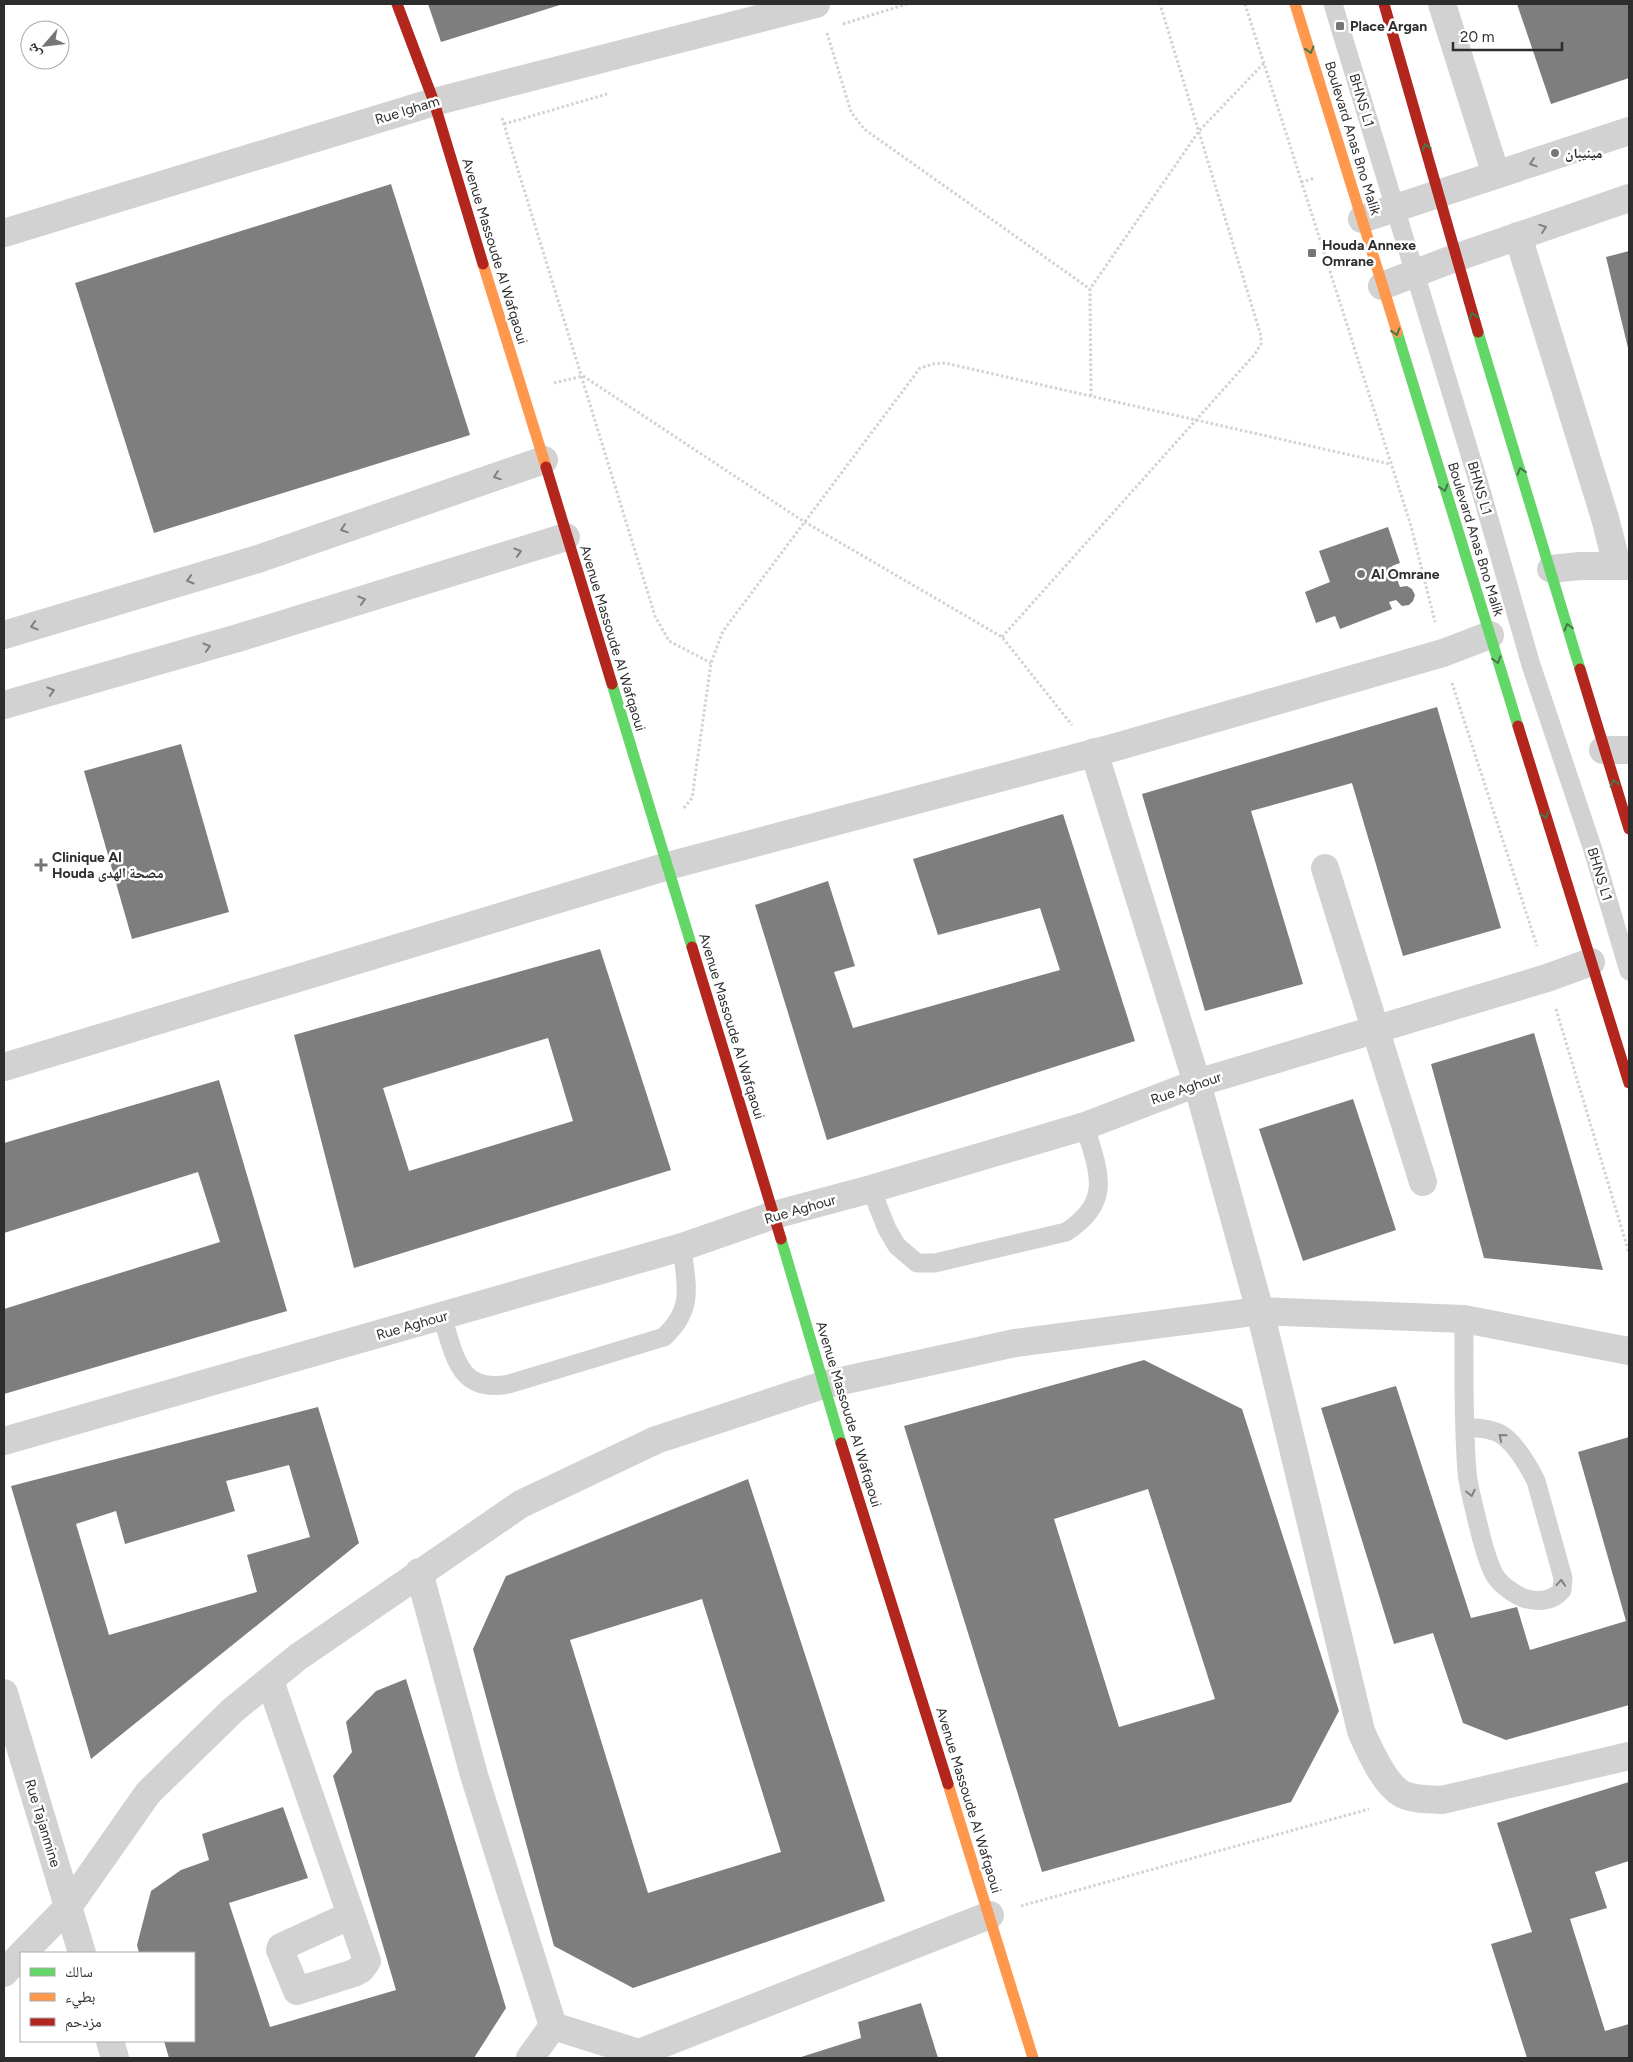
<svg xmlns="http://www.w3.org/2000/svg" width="1633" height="2062" font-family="Figtree,'Noto Naskh Arabic',sans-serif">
  <rect width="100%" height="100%" fill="#fff"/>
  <!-- building -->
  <g fill="#7e7e7e" fill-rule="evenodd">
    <polygon points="428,4 563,4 441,42"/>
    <polygon points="1517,4 1629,4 1629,78 1551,104"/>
    <polygon points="391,184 470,435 154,533 75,283"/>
    <polygon points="1629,251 1629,352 1606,257"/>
    <polygon points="1388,527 1400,563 1392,566 1400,587 1407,586 1412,589 1415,595 1413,601 1409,605 1402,606 1396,600 1389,602 1392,609 1340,629 1335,616 1316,623 1305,592 1330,582 1319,551"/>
    <polygon points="1437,707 1501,928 1403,956 1352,783 1251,811 1303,984 1205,1011 1142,794"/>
    <polygon points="181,744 229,912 132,939 84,771"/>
    <polygon points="1063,814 1135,1041 827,1140 755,905 828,881 855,966 834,972 853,1028 1060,970 1040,908 938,935 913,859"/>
    <path d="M600,949l71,221 -317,98 -60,-233zM548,1038l25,83 -164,50 -26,-83z"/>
    <polygon points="1534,1033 1603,1270 1484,1258 1431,1064"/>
    <polygon points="219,1080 287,1311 4,1394 4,1309 220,1242 198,1172 4,1233 4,1143"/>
    <polygon points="1353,1099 1396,1230 1303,1261 1259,1129"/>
    <path d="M1144,1360l98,49 97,302 -48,91 -249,70 -138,-446zM1148,1489l67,210 -96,28 -65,-208z"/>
    <polygon points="1396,1386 1471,1618 1517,1607 1530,1650 1626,1621 1578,1452 1629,1437 1629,1705 1506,1740 1463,1723 1433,1633 1394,1644 1321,1408"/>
    <path d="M318,1407l41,136 -268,216 -80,-273zM289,1465l21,72 -63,18 10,37 -148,43 -33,-111 40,-13 9,33 110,-33 -9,-30z"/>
    <path d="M748,1479l137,422 -252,87 -79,-42 -81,-297 33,-73zM702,1599l79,253 -133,41 -78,-253z"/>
    <polygon points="406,1679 506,2008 474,2058 169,2058 164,2041 194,2041 194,1953 139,1953 137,1945 151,1891 181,1870 209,1860 202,1834 283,1807 308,1878 229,1903 270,2027 396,1990 333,1776 352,1752 346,1722 376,1691"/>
    <polygon points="1629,1782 1629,1861 1595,1872 1607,1908 1570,1919 1605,2031 1629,2024 1629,2058 1527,2058 1491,1944 1532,1932 1497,1823"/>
    <polygon points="921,2003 938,2058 798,2058 861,2038 858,2022"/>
  </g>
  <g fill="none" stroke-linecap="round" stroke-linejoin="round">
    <!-- path -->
    <g stroke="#d2d2d2" stroke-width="3" stroke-dasharray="2.5 2.5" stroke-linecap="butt">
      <polyline points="1245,4 1411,526 1435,622"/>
      <polyline points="843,24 907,4"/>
      <polyline points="827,33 851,112 864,129 1090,289"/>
      <polyline points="502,118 655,616 669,641 711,663"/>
      <polyline points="504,124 607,94"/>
      <polyline points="1301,182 1315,178"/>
      <polyline points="554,383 583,376 803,521 1002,637 1072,725"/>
      <polyline points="1091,396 1090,289 1199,131 1264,63"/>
      <polyline points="1002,637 1255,354 1261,344 1261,336 1160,4"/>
      <polyline points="1452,683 1537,946"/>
      <polyline points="684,808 692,798 711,663 723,631 920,368 933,364 945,363 1390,464"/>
      <polyline points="1556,1009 1629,1253"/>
      <polyline points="1021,1906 1369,1809"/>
    </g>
    <!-- lane -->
    <g stroke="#d2d2d2" stroke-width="19">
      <polyline points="1333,4 1479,484 1531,665 1593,850 1629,971"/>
      <path d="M871,1189l16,40 10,17 20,17h18l131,-31c48,-31 32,-61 19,-106"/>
      <path d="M442,1317c13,38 16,77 67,67l155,-47c31,-29 22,-52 18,-90"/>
      <path d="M1464,1319c0,51 -1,102 3,153 1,14 6,30 9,44 5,19 9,41 18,58 6,11 22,22 33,25 13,3 26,2 35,-9l1,-12 -27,-97c-8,-16 -25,-46 -43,-50 -9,-3 -19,-3 -28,-4"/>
    </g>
    <!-- street -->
    <g stroke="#d2d2d2" stroke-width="28">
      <polyline points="1442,4 1496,175"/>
      <polyline points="1362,219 1629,131"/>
      <polyline points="4,233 434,102 816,4"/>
      <polyline points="1518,236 1605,518 1617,565"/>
      <polyline points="1382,286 1455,258 1629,198"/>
      <polyline points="1551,569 1580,566 1629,566"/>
      <polyline points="4,635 258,559 544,460"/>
      <polyline points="4,705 238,638 566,537"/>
      <polyline points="1603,750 1629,750"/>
      <path d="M1094,752l103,331 63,228 101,420c8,18 23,53 41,63 12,6 27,5 40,6l187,-44"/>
      <polyline points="1325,868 1423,1182"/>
      <polyline points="4,1067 668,866 1116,747 1443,653 1490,635"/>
      <polyline points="4,1441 682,1247 774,1215 871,1189 1085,1126 1197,1083 1547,978 1591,962"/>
      <polyline points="419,1572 474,1775 553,2026"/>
      <polyline points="270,1681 367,1961 361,1969 354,1973 297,1991 280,1950 281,1947 351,1915"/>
      <polyline points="4,1693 82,1953"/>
      <polyline points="23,1953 68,1907 148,1793 233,1710 298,1657 521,1504 656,1440 823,1385 1015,1343 1260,1311 1464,1319 1629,1351"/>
      <polyline points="4,1973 21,1955"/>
      <polyline points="553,2026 639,2053 636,2058"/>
      <polyline points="110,2041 115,2058"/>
      <polyline points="639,2053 990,1915"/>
      <polyline points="530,2058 553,2026"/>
    </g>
    <!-- fast -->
    <g stroke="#63d668" stroke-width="11">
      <polyline points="1397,332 1518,726"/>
      <polyline points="1478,332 1580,669"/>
      <polyline points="612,684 692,947"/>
      <polyline points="781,1239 841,1443"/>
    </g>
    <!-- slow -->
    <g stroke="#ff974d" stroke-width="11">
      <polyline points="1295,4 1397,332"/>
      <polyline points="483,264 546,467"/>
      <polyline points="948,1784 1033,2058"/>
    </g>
    <!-- jam -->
    <g stroke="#b3261e" stroke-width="11">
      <polyline points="397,4 434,102 483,264"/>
      <polyline points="1384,4 1478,332"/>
      <polyline points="546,467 612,684"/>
      <polyline points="1580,669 1629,829"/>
      <polyline points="1518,726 1629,1083"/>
      <polyline points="692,947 781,1239"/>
      <polyline points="841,1443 948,1784"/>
    </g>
  </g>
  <!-- one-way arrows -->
  <defs><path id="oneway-chevron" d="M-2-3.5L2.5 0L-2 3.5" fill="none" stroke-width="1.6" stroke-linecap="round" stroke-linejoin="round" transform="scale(1.25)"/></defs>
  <g stroke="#457948">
    <use href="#oneway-chevron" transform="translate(1310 50) rotate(73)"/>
    <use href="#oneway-chevron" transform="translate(1426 147) rotate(-106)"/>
    <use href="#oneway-chevron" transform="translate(1473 316) rotate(-107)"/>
    <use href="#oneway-chevron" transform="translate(1396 332) rotate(73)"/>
    <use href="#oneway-chevron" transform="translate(1521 471) rotate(-107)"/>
    <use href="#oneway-chevron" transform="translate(1444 488) rotate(73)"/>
    <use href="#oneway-chevron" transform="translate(1568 627) rotate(-106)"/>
    <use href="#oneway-chevron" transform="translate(1497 660) rotate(73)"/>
    <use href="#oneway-chevron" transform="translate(1614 783) rotate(-108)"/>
    <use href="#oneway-chevron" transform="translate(1545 815) rotate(73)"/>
  </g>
  <g stroke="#808080">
    <use href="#oneway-chevron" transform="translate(1533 163) rotate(162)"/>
    <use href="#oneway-chevron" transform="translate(1543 228) rotate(-19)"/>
    <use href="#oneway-chevron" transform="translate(497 476) rotate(161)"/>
    <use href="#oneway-chevron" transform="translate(344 529) rotate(161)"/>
    <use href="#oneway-chevron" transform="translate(518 552) rotate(-17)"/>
    <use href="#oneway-chevron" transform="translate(190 580) rotate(163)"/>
    <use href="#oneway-chevron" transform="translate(362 600) rotate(-17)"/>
    <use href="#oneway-chevron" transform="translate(34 626) rotate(163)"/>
    <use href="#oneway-chevron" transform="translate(207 647) rotate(-16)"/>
    <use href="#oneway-chevron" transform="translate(51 691) rotate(-16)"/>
    <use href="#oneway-chevron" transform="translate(1502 1437) rotate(-141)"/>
    <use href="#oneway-chevron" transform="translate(1471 1493) rotate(78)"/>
    <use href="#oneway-chevron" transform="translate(1561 1583) rotate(-86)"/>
  </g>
  <!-- markers -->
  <g fill="#767676" stroke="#fff" stroke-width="2">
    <rect x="1335" y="21" width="10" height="10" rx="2.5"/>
    <circle cx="1555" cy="153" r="5"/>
    <rect x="1307" y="248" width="10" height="10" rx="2.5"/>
    <circle cx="1361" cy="574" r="5"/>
    <path d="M38.5 857.5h5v5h5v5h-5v5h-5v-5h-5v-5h5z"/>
  </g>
  <g text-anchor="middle" stroke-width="5" stroke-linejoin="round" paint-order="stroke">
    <!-- poi labels -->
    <g font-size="14" font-weight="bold" fill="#2d2d2d" stroke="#fff" text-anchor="start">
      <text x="1350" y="31">Place Argan</text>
      <text x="1565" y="158">مينيبان</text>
      <text x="1322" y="250">Houda Annexe<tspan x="1322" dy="16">Omrane</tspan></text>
      <text x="1371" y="579">Al Omrane</text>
      <text x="52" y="862">Clinique Al<tspan x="52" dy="16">Houda مصحة الهدى</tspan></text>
    </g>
    <!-- street labels -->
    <g font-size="14" fill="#2d2d2d" stroke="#fff">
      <text transform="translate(1362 100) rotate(73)" y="5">BHNS L1</text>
      <text transform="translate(407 110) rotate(-17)" y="5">Rue Igham</text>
      <text transform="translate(1353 138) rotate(73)" y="5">Boulevard Anas Bno Malik</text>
      <text transform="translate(495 251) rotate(73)" y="5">Avenue Massoude Al Wafqaoui</text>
      <text transform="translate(1480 488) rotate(74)" y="5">BHNS L1</text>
      <text transform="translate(1476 539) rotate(73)" y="5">Boulevard Anas Bno Malik</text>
      <text transform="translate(613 638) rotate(73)" y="5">Avenue Massoude Al Wafqaoui</text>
      <text transform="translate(1600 874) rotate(73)" y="5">BHNS L1</text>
      <text transform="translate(732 1026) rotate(73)" y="5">Avenue Massoude Al Wafqaoui</text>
      <text transform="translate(1186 1088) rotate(-19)" y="5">Rue Aghour</text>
      <text transform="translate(800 1209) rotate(-16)" y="5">Rue Aghour</text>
      <text transform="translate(412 1325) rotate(-16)" y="5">Rue Aghour</text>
      <text transform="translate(849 1414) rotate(73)" y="5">Avenue Massoude Al Wafqaoui</text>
      <text transform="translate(969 1800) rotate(73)" y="5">Avenue Massoude Al Wafqaoui</text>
      <text transform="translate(43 1823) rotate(73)" y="5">Rue Tajanmine</text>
    </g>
  </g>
  <!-- border -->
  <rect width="1633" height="2062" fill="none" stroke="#2d2d2d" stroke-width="10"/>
  <!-- legend -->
  <rect x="20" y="1952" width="175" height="90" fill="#ffffff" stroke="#ababab"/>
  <rect x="30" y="1968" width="25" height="8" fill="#63d668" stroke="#ababab"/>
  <text x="65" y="1977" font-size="15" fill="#2d2d2d">سالك</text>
  <rect x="30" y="1993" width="25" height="8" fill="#ff974d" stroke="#ababab"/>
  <text x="65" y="2002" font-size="15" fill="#2d2d2d">بطيء</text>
  <rect x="30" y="2018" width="25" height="8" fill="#b3261e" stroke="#ababab"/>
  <text x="65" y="2027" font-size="15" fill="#2d2d2d">مزدحم</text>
  <!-- north arrow -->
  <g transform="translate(45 45) rotate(242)"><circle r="24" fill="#ffffff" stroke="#ababab"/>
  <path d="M0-4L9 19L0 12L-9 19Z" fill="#767676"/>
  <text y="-8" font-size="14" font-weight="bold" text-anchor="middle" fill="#2d2d2d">ش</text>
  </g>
  <!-- scale -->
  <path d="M1453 42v8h109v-8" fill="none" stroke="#2d2d2d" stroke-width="2.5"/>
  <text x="1460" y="42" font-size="15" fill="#2d2d2d" stroke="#ffffff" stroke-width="4" paint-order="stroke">20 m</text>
</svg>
